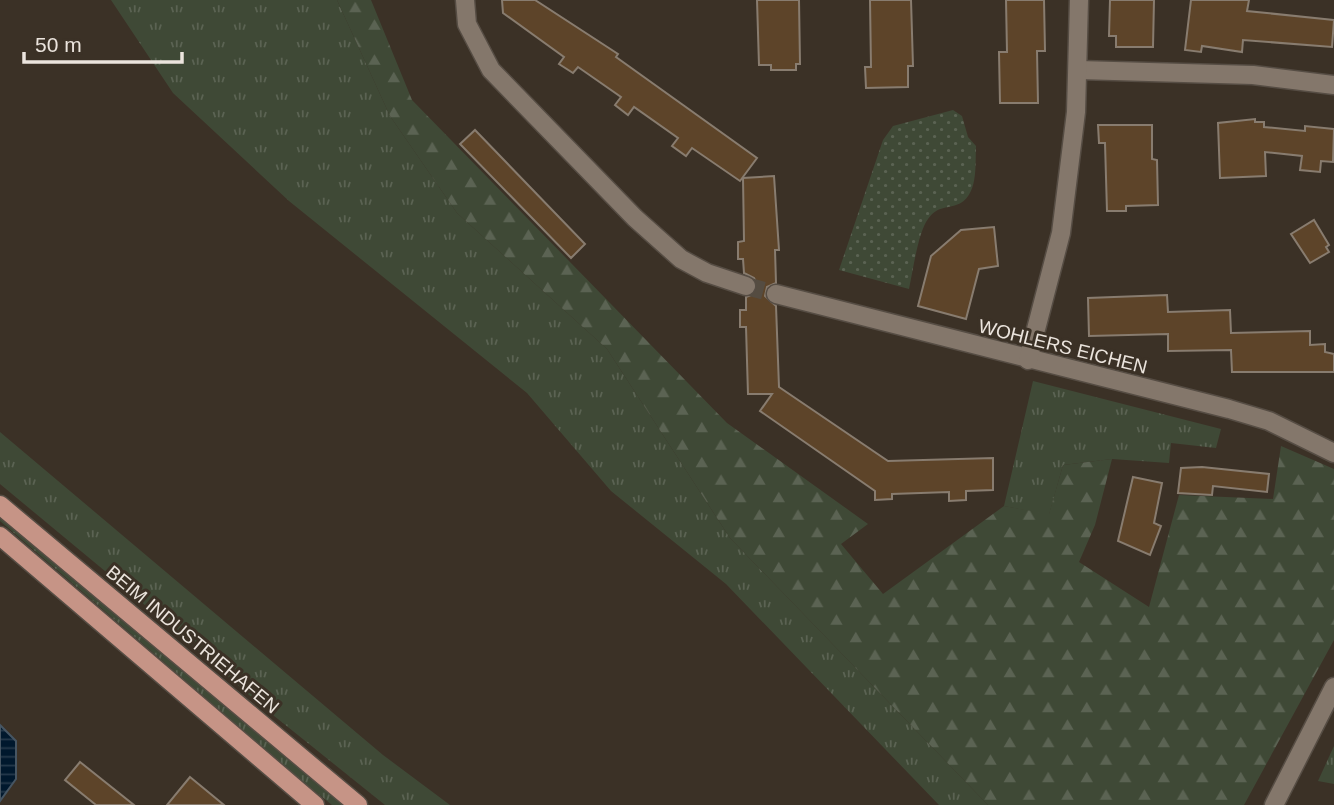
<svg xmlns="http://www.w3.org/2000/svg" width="1334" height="805" font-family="Helvetica,sans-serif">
  <defs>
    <pattern id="grass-tufts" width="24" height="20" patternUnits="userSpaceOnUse" patternTransform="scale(1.75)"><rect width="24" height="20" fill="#3f4936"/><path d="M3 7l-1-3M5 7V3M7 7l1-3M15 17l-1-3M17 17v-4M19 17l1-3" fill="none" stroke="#5b6353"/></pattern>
    <pattern id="forest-firs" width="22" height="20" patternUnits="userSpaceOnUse" patternTransform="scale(1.75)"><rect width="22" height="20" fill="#3f4936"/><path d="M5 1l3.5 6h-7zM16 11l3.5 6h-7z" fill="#5b6353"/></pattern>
    <pattern id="park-dots" width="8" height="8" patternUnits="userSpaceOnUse" patternTransform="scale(1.75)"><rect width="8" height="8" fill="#3f4936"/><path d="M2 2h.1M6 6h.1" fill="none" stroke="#5b6353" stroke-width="1.8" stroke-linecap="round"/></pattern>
    <pattern id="water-rules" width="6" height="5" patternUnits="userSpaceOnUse" patternTransform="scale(1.75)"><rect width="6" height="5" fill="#00182d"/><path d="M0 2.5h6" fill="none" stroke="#25394b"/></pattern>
  </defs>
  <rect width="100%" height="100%" fill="#3b3126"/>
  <!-- grass -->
  <g fill="url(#grass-tufts)">
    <polygon points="111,0 337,0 390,116 457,213 607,349 730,538 988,805 939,805 726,584 611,491 527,393 289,201 173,93"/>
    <polygon points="1033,381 1221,429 1216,448 1171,443 1169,463 1112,459 1063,465 1049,515 1004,506"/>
    <polygon points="0,432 383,755 450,805 385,805 263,707 117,581 0,484"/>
    <polygon points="0,511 343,805 332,805 301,780 0,521"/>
    <polygon points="1334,746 1334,784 1318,781"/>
  </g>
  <!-- forest -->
  <polygon fill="url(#forest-firs)" points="337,0 371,0 412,100 727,423 868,524 841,544 883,594 1004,506 1049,514 1063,465 1112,459 1095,525 1079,562 1149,607 1179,495 1273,499 1281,446 1334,469 1334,640 1244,805 988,805 730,538 607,349 457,213 390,116"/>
  <!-- park -->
  <path fill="url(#park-dots)" d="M953,110l9,6 6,21 8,9c-1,18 3,52 -20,59 -13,4 -19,2 -28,14 -10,13 -15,52 -19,70l-70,-19 44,-130 10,-14z"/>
  <!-- water -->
  <polygon fill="url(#water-rules)" stroke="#465562" stroke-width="2" points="0,725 16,741 16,779 0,801"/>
  <!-- building -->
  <g fill="#5d4429" stroke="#887c6f" stroke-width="2">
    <polygon points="502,0 535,0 618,54 616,57 757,158 740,181 692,148 686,156 672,146 678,138 634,107 628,115 615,105 621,97 578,67 573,73 559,64 564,57 503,13"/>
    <polygon points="757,0 799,0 800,64 796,64 796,70 771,70 771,65 759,65"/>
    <polygon points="870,0 911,0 913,66 908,66 908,87 866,88 865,67 871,67"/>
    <polygon points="1006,0 1044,0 1045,51 1037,51 1038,103 1000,103 999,52 1007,52"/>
    <polygon points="1110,0 1154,0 1153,47 1116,47 1116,36 1109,36"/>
    <polygon points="1191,0 1249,0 1247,11 1334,20 1332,47 1243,40 1242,52 1202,46 1201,52 1185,50"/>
    <polygon points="1255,119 1255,122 1264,122 1264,127 1305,131 1305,126 1334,129 1333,162 1321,161 1320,172 1300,170 1302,156 1265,152 1266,176 1220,178 1218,123"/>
    <polygon points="1098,125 1152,125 1152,159 1157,160 1158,205 1126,206 1126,211 1107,211 1105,143 1099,143"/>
    <polygon points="475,130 585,244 571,258 460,144"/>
    <polygon points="774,176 779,250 775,250 776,283 767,287 765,296 776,306 779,387 888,461 993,458 993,490 966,491 966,500 949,501 949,492 892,494 892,499 875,500 875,491 760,411 772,394 748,394 746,327 740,327 740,310 746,310 746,297 754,294 757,284 754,278 744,273 743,259 738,259 738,242 744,241 743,178"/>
    <polygon points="1314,220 1329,245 1326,247 1329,252 1310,263 1291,234"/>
    <polygon points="994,227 998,266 979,269 966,319 918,306 931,256 961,230"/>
    <polygon points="1167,295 1168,312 1230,310 1231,333 1310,331 1310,345 1325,344 1325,352 1334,354 1334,372 1232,372 1231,350 1168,351 1168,334 1089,336 1088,298"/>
    <polygon points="1202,467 1269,474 1267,492 1213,486 1212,495 1178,493 1181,468"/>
    <polygon points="1133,477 1162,483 1154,523 1161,526 1150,555 1118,541"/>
    <polygon points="80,762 134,805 96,805 65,780"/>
    <polygon points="190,777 224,805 167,805"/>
  </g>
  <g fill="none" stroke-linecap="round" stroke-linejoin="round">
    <!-- minor-tunnel -->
    <polyline stroke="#554c41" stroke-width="18" stroke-dasharray="18 9" stroke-linecap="butt" points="746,286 776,294"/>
    <!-- minor casing -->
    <g stroke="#564d44" stroke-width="21">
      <g id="minor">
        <polyline points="465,0 467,24 491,70 635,218 681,259 707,273 746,286"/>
        <polyline points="1079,70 1253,75 1334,85"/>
        <polyline points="776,294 1229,409 1269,421 1334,453"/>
        <polyline points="1028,360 1061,233 1076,112 1079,0"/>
        <polyline points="1274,805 1334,687"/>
      </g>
    </g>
    <!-- primary casing -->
    <g stroke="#564d44" stroke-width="21">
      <g id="primary">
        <polyline points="0,505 358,805"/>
        <polyline points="0,536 315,805"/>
      </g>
    </g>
    <!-- minor -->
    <use href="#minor" stroke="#84776b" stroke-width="18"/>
    <!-- primary -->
    <use href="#primary" stroke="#c69486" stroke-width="18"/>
  </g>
  <g text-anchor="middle" stroke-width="6" stroke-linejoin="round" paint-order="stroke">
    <!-- street labels -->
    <g font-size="19" fill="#ebe4dd" stroke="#3b3126">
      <text transform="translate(1063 346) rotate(14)" y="7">WOHLERS EICHEN</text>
      <text transform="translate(193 639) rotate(40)" y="7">BEIM INDUSTRIEHAFEN</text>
    </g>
  </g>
  <!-- scale -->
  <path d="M24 52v10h158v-10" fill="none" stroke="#ebe4dd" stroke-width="3.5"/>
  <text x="35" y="52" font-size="21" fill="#ebe4dd" stroke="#3b3126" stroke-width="5" paint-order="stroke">50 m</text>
</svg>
